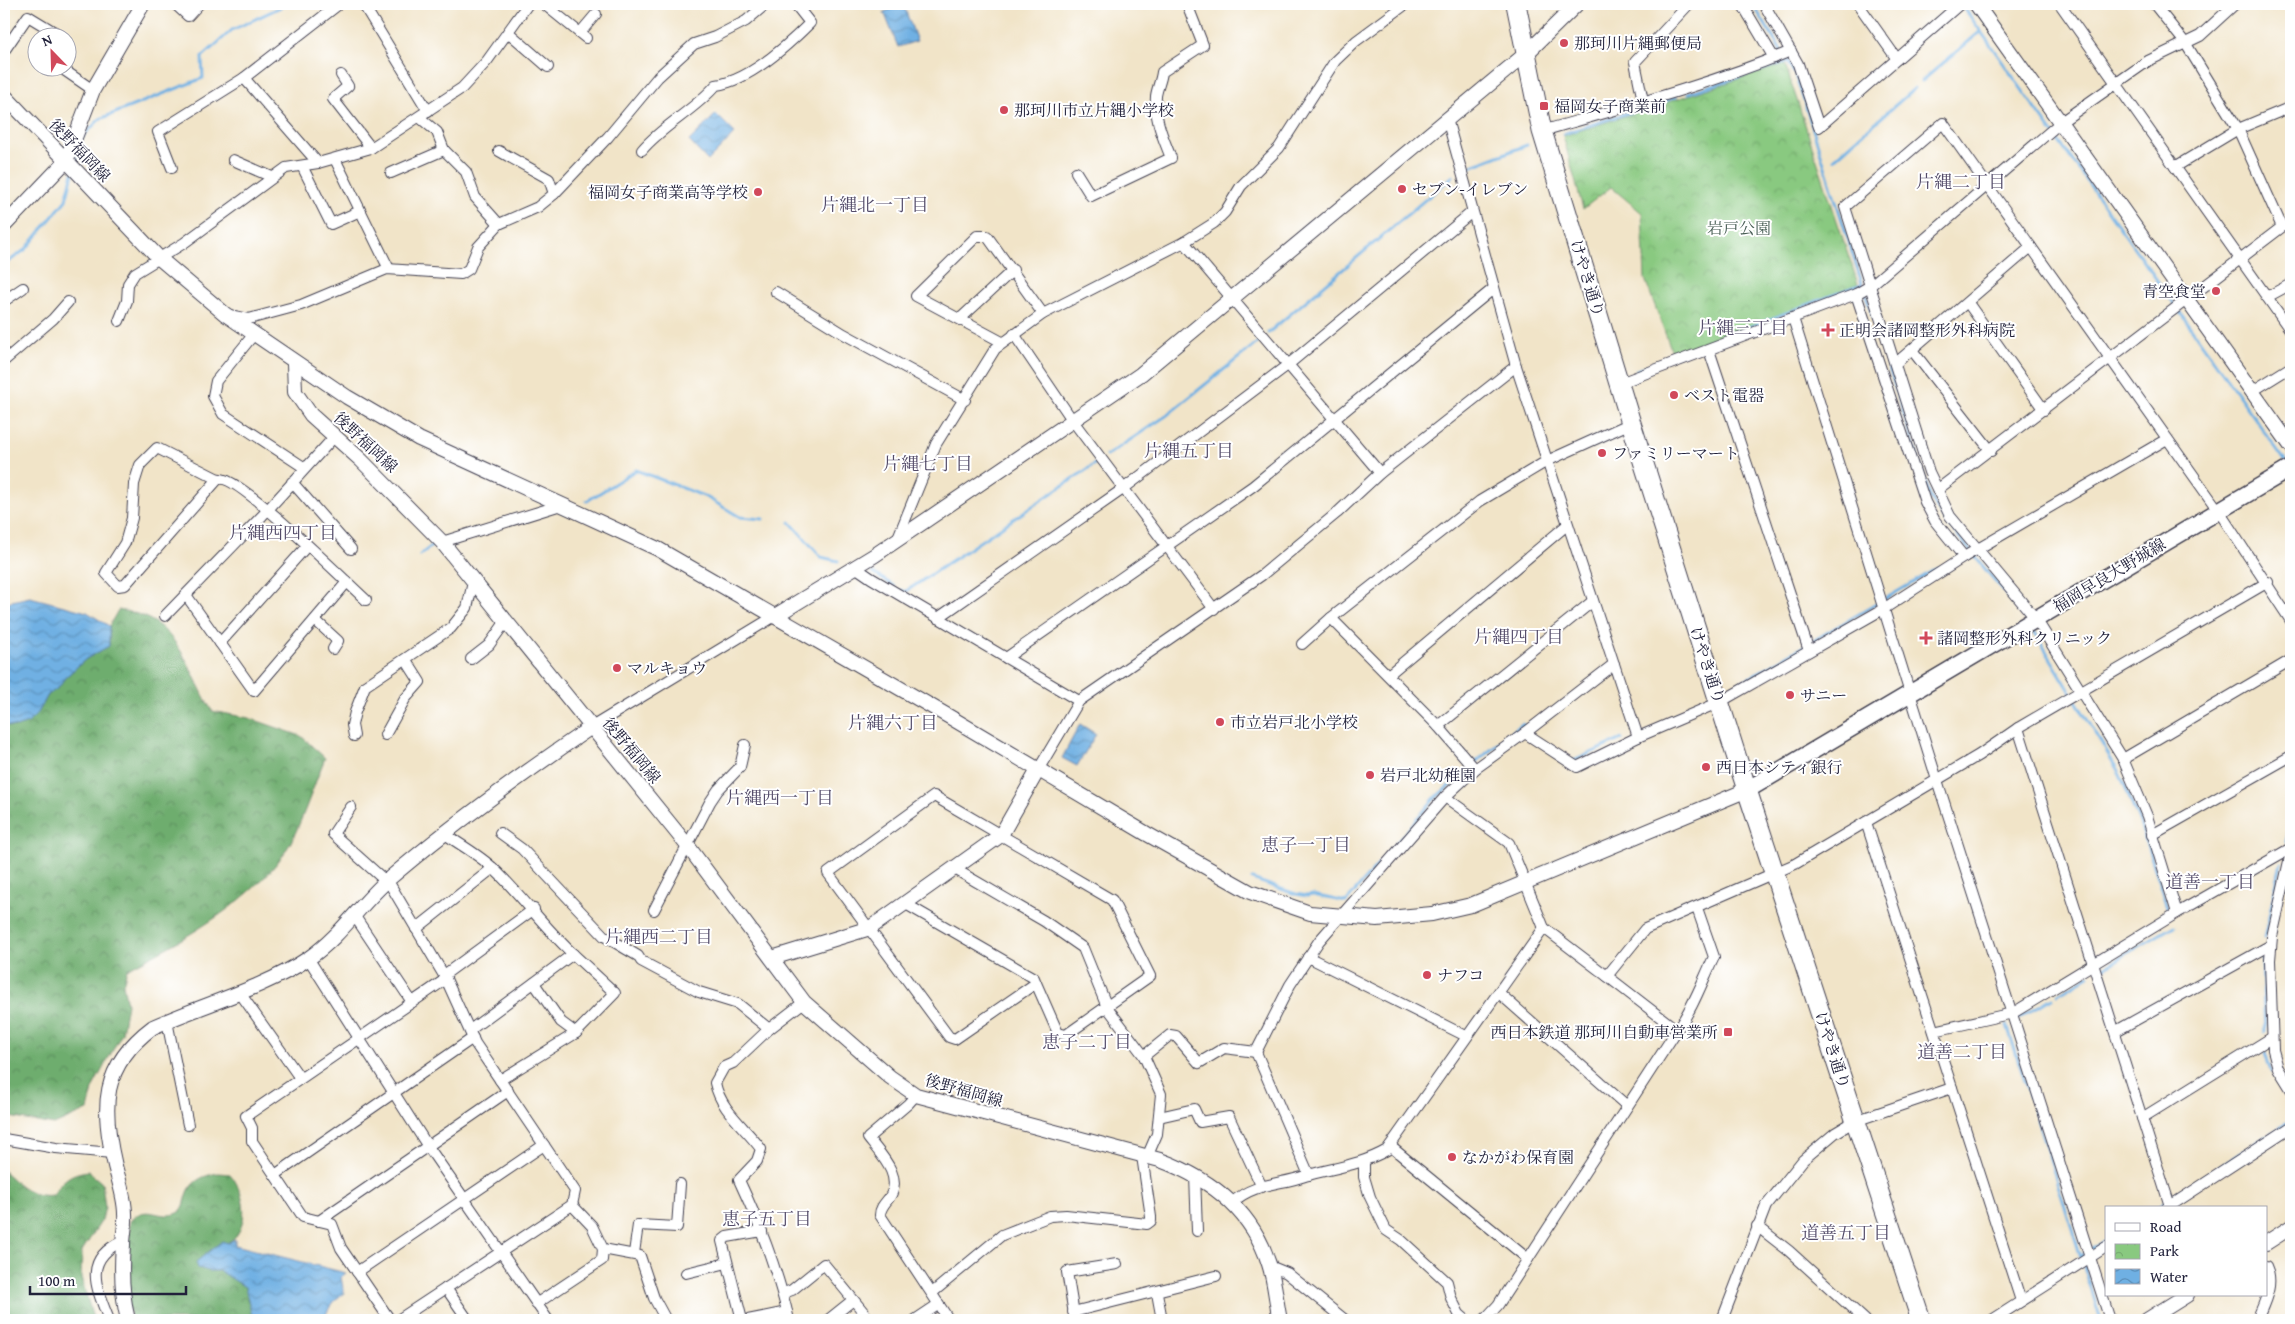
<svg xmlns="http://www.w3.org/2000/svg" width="2295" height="1324" font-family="'Gentium Book Plus','Noto Serif JP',serif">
  <defs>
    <pattern id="forest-crowns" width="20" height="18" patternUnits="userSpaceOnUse" patternTransform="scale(1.25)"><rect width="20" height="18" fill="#6ead6e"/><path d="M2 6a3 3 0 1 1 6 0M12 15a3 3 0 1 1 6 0" fill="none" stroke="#5a8c5c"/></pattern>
    <pattern id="park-crowns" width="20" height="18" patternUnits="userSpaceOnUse" patternTransform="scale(1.25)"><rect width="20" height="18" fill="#89c980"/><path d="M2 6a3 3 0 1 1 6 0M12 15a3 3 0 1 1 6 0" fill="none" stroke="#76ac70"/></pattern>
    <pattern id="water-waves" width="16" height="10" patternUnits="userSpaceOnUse" patternTransform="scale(1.25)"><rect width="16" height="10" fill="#6fb0e3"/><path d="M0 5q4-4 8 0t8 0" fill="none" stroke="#5b8fb9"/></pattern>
  </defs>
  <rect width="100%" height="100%" fill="#fff"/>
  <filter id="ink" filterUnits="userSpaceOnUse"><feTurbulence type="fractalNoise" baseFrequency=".02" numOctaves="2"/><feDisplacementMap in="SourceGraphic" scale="10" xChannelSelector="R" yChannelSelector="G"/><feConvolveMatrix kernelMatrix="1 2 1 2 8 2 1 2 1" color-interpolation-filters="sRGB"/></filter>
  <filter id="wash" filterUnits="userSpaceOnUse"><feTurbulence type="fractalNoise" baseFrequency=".0096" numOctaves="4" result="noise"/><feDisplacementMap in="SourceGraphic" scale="20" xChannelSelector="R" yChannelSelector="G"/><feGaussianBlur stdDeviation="1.12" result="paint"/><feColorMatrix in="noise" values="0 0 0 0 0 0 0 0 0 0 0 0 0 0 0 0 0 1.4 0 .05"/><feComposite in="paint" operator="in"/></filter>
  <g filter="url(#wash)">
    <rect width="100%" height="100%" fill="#f1e4c8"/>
    <!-- forest -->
    <g fill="url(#forest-crowns)" stroke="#486854">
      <path d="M118,610c60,6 68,57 94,101l37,7 52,18 24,22c-11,27 -21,58 -34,84 -30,56 -110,99 -164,127l-4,15 4,20 -5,29 -28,52 -6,25 -34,15 -50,-9v-391l12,2 22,-14 10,-18 10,-7 11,-14 17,-15 23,-13v-20z"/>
      <path d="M4,1171c15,14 27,27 49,24 9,-15 17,-22 35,-24l14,12 3,24 -3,13 -20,31 -1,26 12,41 -5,2h-84z"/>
      <path d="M218,1173l12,1c13,15 20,44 6,62 -4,4 -10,8 -15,12l21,27 17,45h-127l-5,-18 3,-81c17,-19 29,0 47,-8 16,-7 -1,-33 41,-40z"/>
    </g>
    <!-- park -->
    <polygon fill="url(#park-crowns)" stroke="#56765e" points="1785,64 1858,284 1674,357 1645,279 1642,213 1611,187 1583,209 1563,136"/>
    <!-- water -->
    <g fill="url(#water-waves)" stroke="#48698f">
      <polygon points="903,4 917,41 898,47 884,12"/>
      <polygon points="716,114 735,133 708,161 689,141"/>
      <polygon points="30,597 87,612 109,626 109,646 86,659 69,674 58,688 48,695 38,713 28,723 16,727 4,725 4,616 9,609 7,602"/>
      <polygon points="1080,724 1096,734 1077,766 1062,758"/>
      <path d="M235,1239v6l111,28 -5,4 3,16c-8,5 -19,18 -19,27h-72l-8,-33 -25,-16h-11l-11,-3 -2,-6 26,-21 6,2z"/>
    </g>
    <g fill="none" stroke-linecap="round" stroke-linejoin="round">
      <!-- stream -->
      <g stroke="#6fb0e3" stroke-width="3">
        <polyline points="1753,4 1796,76 1930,496 1941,515 2026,619"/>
        <polyline points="1962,5 2288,465"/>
        <polyline points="1922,81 1981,31"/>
        <polyline points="1688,93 1788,61"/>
        <polyline points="1563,134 1676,97"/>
        <polyline points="1834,159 1915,88"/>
        <polyline points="75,164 82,137 100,119 203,78 202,57 232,30 287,4"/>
        <polyline points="1467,168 1527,145"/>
        <polyline points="4,265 26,249 66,200 73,173"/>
        <polyline points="1268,333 1453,176"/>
        <polyline points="1637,370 1862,284"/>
        <polyline points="1106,456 1166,416 1257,343"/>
        <polyline points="587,501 636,470 706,497 740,517 763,519"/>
        <polyline points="790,522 821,557 838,561"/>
        <polyline points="420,555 433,545"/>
        <polyline points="873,573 894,586"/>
        <polyline points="902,590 905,592 1095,464"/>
        <polyline points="2031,626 2120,774 2139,821 2169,910"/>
        <polyline points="1723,693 1938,568"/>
        <polyline points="1674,716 1711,699"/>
        <polyline points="1573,761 1622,739"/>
        <polyline points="1475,763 1522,724 1528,729"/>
        <polyline points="2286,842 2291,823"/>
        <polyline points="1252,879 1296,894 1307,896 1313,895 1346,902 1434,799 1463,774"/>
        <polyline points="2264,938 2281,863"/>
        <polyline points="2262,959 2265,1033"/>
        <polyline points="2101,969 2174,926"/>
        <polyline points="2058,994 2089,976"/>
        <polyline points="2017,1019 2052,998"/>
        <polyline points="2007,1025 2101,1320"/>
        <polyline points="2265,1052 2271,1072"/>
        <polyline points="2282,1090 2285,1095"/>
        <polyline points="2287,1093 2285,1095 2291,1104"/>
        <polyline points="2155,1208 2291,1120"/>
        <polyline points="2081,1256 2106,1240"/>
      </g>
    </g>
  </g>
  <g filter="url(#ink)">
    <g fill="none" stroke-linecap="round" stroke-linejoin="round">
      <!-- street casing -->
      <g stroke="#413f50" stroke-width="12">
        <g id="street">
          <polyline points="175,4 188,16 199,4"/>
          <polyline points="363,4 428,111"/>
          <polyline points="544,4 586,38"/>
          <polyline points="1742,4 1774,58"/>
          <polyline points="1764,4 1798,64 1819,127 1960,4"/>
          <polyline points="1858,4 1897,59"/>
          <polyline points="2060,4 2291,331"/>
          <polyline points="508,32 548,67"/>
          <polyline points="580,33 596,14"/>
          <polyline points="4,51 28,16 56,33 60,38"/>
          <polyline points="61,68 93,90"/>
          <polyline points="341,75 348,86 333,99 371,148"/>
          <polyline points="1643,101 1635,62 1689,4"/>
          <polyline points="419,117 437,132 444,150 466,172 475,197 499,224"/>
          <polyline points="1447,119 1516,366 1638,737 1720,702 1885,608 1964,557 2167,439"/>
          <path d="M1542,131c83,-24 169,-47 249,-80"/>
          <path d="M642,150c21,-25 53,-40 74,-65 32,-4 71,-39 94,-62l-15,-19"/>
          <polyline points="499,151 549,179 554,194"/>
          <polyline points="335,159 389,269"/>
          <polyline points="233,160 272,177"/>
          <polyline points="318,163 244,78 339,4"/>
          <polyline points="302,166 331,224 360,211"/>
          <polyline points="2175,167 2238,129 2291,107"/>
          <polyline points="172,168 158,132 244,78"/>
          <path d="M1076,172l15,24 80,-38c-8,-21 -17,-39 -15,-62 1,-8 5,-15 6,-24l41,-27 -16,-41"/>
          <polyline points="391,173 444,150"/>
          <polyline points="1184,242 1380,473"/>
          <polyline points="776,292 844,334 965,400"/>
          <polyline points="1856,294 1925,502 1935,521 1964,557"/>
          <polyline points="2267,297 2291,284"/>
          <polyline points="4,301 23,288"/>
          <polyline points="1968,303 2044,410"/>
          <polyline points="229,315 249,319 301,305 387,269 461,274 469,269 478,247 499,224 538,207 554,194 608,137 658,77 694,44 715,37 746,21 766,4"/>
          <polyline points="961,318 1013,270"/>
          <polyline points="1793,318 1937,780 2110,1320"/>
          <polyline points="119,321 127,301 128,284 135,273 184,243 286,168 318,163 371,148 462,88 487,61 528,4"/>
          <polyline points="254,334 216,381 213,396 223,414 305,468"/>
          <polyline points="1014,334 1073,421 1214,609"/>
          <polyline points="1002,342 916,296 977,236 987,236 1043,314"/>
          <polyline points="1709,350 1809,651"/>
          <polyline points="1912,350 1991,451"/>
          <polyline points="4,358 5,360 53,319 68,302"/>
          <polyline points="1896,363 2031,247"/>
          <polyline points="1620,383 1856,294 1870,286 2061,122 2148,61 2200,36 2235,4"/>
          <polyline points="2251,392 2291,367"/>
          <path d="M218,479l-93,106 -7,1 -12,-13 19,-30 7,-25 2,-34 6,-19 17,-17 61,31c19,-6 127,102 148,121"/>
          <polyline points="292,482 351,549"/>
          <polyline points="1937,490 2282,227 2238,129 2186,44 2154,4"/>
          <polyline points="897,540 936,444 995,349 1043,314 1184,242 1214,223 1225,212 1241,186 1279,148 1335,61 1356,41 1406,4"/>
          <polyline points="442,542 561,505"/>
          <polyline points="855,567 871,578 1079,701"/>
          <polyline points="186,595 254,691 347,582"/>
          <polyline points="165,616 262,516 335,436"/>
          <polyline points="938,618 1123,489 1289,364 1472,212"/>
          <polyline points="1331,618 1438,726 1475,769"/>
          <polyline points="315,620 338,641 333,649"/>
          <polyline points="220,643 307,546"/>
          <polyline points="1302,644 1331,618 1480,501 1547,461 1631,423"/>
          <polyline points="1006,658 1253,486 1493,289"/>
          <polyline points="471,659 489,645 506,621"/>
          <polyline points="1388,675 1567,525"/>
          <polyline points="1438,726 1593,601"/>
          <polyline points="590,728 775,616"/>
          <polyline points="2018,728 2170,1206"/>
          <polyline points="1525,733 1577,767 1638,737"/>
          <polyline points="385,735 405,699 420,682 406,660"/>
          <polyline points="354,736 352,725 355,712 365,686 451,628 467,608 473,582"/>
          <polyline points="2123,759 2291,660"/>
          <polyline points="1038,770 1079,701 1262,575 1337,513 1380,473 1516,366"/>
          <polygon points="934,796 1112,900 1150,976 1066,1035 1058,1033 1036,983 955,1039 949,1037 828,873"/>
          <polyline points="1445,797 1475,769 1525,733 1614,664"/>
          <polyline points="351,807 333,834 391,886 446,979 475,1043 575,1191 572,1205 398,1320"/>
          <polyline points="1866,822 2021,1301"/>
          <polyline points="500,833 522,849 604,936 638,956 641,961 699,992 738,1004 769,1029"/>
          <path d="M445,834c17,12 36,22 50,36 28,27 50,58 78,84l-103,76"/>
          <polyline points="2152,835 2291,756"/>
          <polyline points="2291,852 2272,937 2270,960 2273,1050 2278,1068 2291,1089"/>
          <polyline points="953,868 1044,921 1083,948 1107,1007 1144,1056"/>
          <polyline points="904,903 1034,978 1036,983"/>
          <path d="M1697,908l17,49c-12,25 -21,51 -37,73l-70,-54 38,-47 150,-65 184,-109 39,-27 250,-146"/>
          <polyline points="654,910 710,802 718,790 740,767 745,745"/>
          <polyline points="2177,913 2147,816 2123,759 2036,619 1950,516 1929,472 1845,207 1943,123 2218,510 2291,621"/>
          <polyline points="354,915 412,1002"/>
          <polyline points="416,929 493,868"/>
          <polyline points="1308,957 1466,1036"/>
          <polyline points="308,958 427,1145 548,1320"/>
          <polyline points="444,975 534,909"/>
          <polyline points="534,983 561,1022 576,1033 615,993 573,954"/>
          <polyline points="240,993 300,1078"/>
          <polyline points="1499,993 1627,1106"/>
          <polyline points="167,1021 188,1125"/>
          <polyline points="1934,1031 2013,1013 2177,913 2291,848"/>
          <polyline points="2116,1031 2271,945"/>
          <polyline points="1256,1052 1290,985 1319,941 1445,797 1509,843 1544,928 1607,976"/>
          <polyline points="1256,1052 1309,1175"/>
          <polyline points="500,1080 576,1033"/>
          <path d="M916,1095l-8,9 -40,34c13,17 36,39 21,60 -4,5 -9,10 -9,17l69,105"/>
          <polyline points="1159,1117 1194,1109 1200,1122 1229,1117 1261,1185"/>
          <polyline points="2142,1118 2271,1038"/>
          <polyline points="4,1139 56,1148 112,1153"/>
          <polyline points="1390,1146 1528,1259"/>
          <polyline points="1147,1157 1157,1134 1161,1094 1144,1056 1170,1035 1176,1036 1199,1063 1224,1048 1256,1052"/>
          <polyline points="1364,1161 1364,1177 1370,1197 1386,1230 1401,1240 1447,1282 1451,1298 1459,1314 1466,1320"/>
          <polyline points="275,1175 473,1038"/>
          <polyline points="1195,1175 1197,1231"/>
          <path d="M1233,1202c21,-19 46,-17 72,-26 28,-8 56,-11 82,-26l157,-222"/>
          <polyline points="572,1205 592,1226 603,1249 640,1256 654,1298 666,1320"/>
          <polyline points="2167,1208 2291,1127"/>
          <polyline points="319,1221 508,1091"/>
          <polyline points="1757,1226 1789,1251 1865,1320"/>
          <polyline points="634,1253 638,1225 677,1227 680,1184"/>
          <polyline points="1270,1266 1287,1273 1345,1320"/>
          <polyline points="357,1272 544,1145"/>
          <polyline points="686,1273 727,1263"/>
          <polyline points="446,1288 468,1320"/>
          <polyline points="784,1293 792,1290 824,1264 870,1320"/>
          <polyline points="932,1293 1002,1235 1050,1216 1066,1215 1147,1224 1151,1221 1151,1217 1142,1156"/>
          <polyline points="1157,1293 1162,1320"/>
          <polyline points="536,1304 602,1260 603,1249"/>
          <polyline points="1073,1312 1216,1276"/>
          <path d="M109,1320c-13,-33 -27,-61 14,-79"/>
          <polyline points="390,1320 341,1248 332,1224 303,1217 252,1141 252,1128 246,1116 446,979"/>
          <polyline points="742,1320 722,1241 727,1237 762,1231"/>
          <polyline points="748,1320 787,1312"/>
          <path d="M789,1320c-11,-49 -29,-95 -50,-140l18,-19 4,-12c-16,-22 -40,-38 -46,-66l9,-16 9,-4 36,-34 35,-27"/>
          <polyline points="828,1320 853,1300"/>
          <polyline points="915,1320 939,1304"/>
          <polyline points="1075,1320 1067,1272 1117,1264"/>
          <polyline points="1484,1320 1498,1305 1528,1259 1677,1030"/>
          <polyline points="1722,1320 1766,1206 1803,1160 1835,1133 1855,1121 1952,1088"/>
          <polyline points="1992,1320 2106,1247"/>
          <path d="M2257,1320c7,-17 18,-36 9,-54"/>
        </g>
      </g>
      <!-- secondary casing -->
      <g stroke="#413f50" stroke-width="16">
        <g id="secondary">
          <polyline points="1976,4 2291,446"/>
          <polyline points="4,95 159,258 225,314 347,397 419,439 658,549 948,716 1147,834 1250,892 1310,913 1377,919 1432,914 1471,905 1747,790"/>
          <polyline points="4,226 66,161 93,90 143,4"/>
          <path d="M294,363l1,29 16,23 50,45 81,82 245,303 117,157 86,75 26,18 244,65c51,19 92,50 109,104 6,18 7,38 11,56"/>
          <polyline points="775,616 875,555 1141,374 1527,53 1577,4"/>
          <polyline points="772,958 870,928 1001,835 1038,770"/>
          <polyline points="2266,1243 2291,1227"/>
          <path d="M128,1320c-6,-24 -7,-50 -5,-75 0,-10 3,-21 2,-31 0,-16 -6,-33 -10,-48 -14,-59 -14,-100 38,-139 53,-24 108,-37 156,-69 32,-22 52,-55 81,-80 64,-55 131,-103 200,-150"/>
          <polyline points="2147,1320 2187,1295"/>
        </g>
      </g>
      <!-- primary casing -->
      <g stroke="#413f50" stroke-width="19">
        <polyline id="primary" points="1747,790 2291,468"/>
      </g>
      <!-- highway casing -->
      <g stroke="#413f50" stroke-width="21">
        <polyline id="highway" points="1516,4 1542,131 1631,423 1747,790 1921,1320"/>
      </g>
      <!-- street -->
      <use href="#street" stroke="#fff" stroke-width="10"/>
      <!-- secondary -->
      <use href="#secondary" stroke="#fff" stroke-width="14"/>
      <!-- primary -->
      <use href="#primary" stroke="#fff" stroke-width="16"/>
      <!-- highway -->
      <use href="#highway" stroke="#fff" stroke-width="19"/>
    </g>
  </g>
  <!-- markers -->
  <g fill="#d1495b" stroke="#fff" stroke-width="2">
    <circle cx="1564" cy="43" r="5"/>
    <rect x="1539" y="101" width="10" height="10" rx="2.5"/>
    <circle cx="1004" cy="110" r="5"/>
    <circle cx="1402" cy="189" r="5"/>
    <circle cx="758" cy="192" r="5"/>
    <circle cx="2216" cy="291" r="5"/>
    <path d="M1825.5 322.5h5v5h5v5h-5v5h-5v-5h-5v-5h5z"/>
    <circle cx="1674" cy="395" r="5"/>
    <circle cx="1602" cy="453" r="5"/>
    <path d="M1923.5 630.5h5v5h5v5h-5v5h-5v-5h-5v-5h5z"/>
    <circle cx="617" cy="668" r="5"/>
    <circle cx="1790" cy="695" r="5"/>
    <circle cx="1220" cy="722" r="5"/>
    <circle cx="1706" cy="767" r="5"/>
    <circle cx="1370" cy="775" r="5"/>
    <circle cx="1427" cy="975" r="5"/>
    <rect x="1723" y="1027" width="10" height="10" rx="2.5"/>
    <circle cx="1452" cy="1157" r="5"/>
  </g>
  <g text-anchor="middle" stroke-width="4" stroke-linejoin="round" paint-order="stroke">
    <!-- poi labels -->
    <g font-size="16" fill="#22223b" stroke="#fff" text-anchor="start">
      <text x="1574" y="49">那珂川片縄郵便局</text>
      <text x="1554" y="112">福岡女子商業前</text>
      <text x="1014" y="116">那珂川市立片縄小学校</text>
      <text x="1412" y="195">セブン-イレブン</text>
      <text x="748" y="198" text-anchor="end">福岡女子商業高等学校</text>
      <text x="2206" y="297" text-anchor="end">青空食堂</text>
      <text x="1839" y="336">正明会諸岡整形外科病院</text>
      <text x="1684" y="401">ベスト電器</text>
      <text x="1612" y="459">ファミリーマート</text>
      <text x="1937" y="644">諸岡整形外科クリニック</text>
      <text x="627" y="674">マルキョウ</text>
      <text x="1800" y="701">サニー</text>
      <text x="1230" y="728">市立岩戸北小学校</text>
      <text x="1716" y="773">西日本シティ銀行</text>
      <text x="1380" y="781">岩戸北幼稚園</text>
      <text x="1437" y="981">ナフコ</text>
      <text x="1718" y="1038" text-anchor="end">西日本鉄道 那珂川自動車営業所</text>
      <text x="1462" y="1163">なかがわ保育園</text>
    </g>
    <!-- street labels -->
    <g font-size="16" fill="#22223b" stroke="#fff">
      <text transform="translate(80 150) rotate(46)" y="6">後野福岡線</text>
      <text transform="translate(1588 278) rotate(73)" y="6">けやき通り</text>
      <text transform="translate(366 442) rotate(43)" y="6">後野福岡線</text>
      <text transform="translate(2109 575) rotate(-31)" y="6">福岡早良大野城線</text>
      <text transform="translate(1708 665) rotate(72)" y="6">けやき通り</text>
      <text transform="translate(632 750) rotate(50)" y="6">後野福岡線</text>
      <text transform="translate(1833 1050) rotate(72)" y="6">けやき通り</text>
      <text transform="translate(964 1090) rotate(16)" y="6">後野福岡線</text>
    </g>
    <!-- park labels -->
    <g font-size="16" fill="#465c53" stroke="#fff">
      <text x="1739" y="234">岩戸公園</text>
    </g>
    <!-- neighbourhood labels -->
    <g font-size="18" fill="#544c6a" stroke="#fff">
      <text x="1961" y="188">片縄二丁目</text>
      <text x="875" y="211">片縄北一丁目</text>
      <text x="1743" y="334">片縄三丁目</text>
      <text x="1189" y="457">片縄五丁目</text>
      <text x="928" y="470">片縄七丁目</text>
      <text x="283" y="539">片縄西四丁目</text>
      <text x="1519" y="643">片縄四丁目</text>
      <text x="893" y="729">片縄六丁目</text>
      <text x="780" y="804">片縄西一丁目</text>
      <text x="1306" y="851">恵子一丁目</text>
      <text x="2210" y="888">道善一丁目</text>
      <text x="659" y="943">片縄西二丁目</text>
      <text x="1087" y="1048">恵子二丁目</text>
      <text x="1962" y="1058">道善二丁目</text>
      <text x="767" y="1225">恵子五丁目</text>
      <text x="1846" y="1239">道善五丁目</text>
    </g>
  </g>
  <!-- margin -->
  <rect width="2295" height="1324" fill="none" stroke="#fff" stroke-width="20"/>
  <!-- legend -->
  <rect x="2105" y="1206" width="162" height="90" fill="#ffffff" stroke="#a7a7b1"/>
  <rect x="2115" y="1223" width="25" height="8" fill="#ffffff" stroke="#a7a7b1"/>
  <text x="2150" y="1232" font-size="15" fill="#22223b">Road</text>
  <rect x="2115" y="1244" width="25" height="15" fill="url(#park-crowns)" stroke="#a7a7b1"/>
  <text x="2150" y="1256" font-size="15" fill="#22223b">Park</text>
  <rect x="2115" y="1269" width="25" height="15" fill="url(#water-waves)" stroke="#a7a7b1"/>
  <text x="2150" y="1282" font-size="15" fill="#22223b">Water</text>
  <!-- north arrow -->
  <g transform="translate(52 52) rotate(337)"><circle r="24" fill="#ffffff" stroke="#a7a7b1"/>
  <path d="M0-4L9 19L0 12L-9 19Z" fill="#d1495b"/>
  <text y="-8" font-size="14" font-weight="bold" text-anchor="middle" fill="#22223b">N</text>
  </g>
  <!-- scale -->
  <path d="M30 1286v8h156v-8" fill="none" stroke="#22223b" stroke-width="2.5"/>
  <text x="38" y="1286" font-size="15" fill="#22223b" stroke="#ffffff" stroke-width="4" paint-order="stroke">100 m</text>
</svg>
